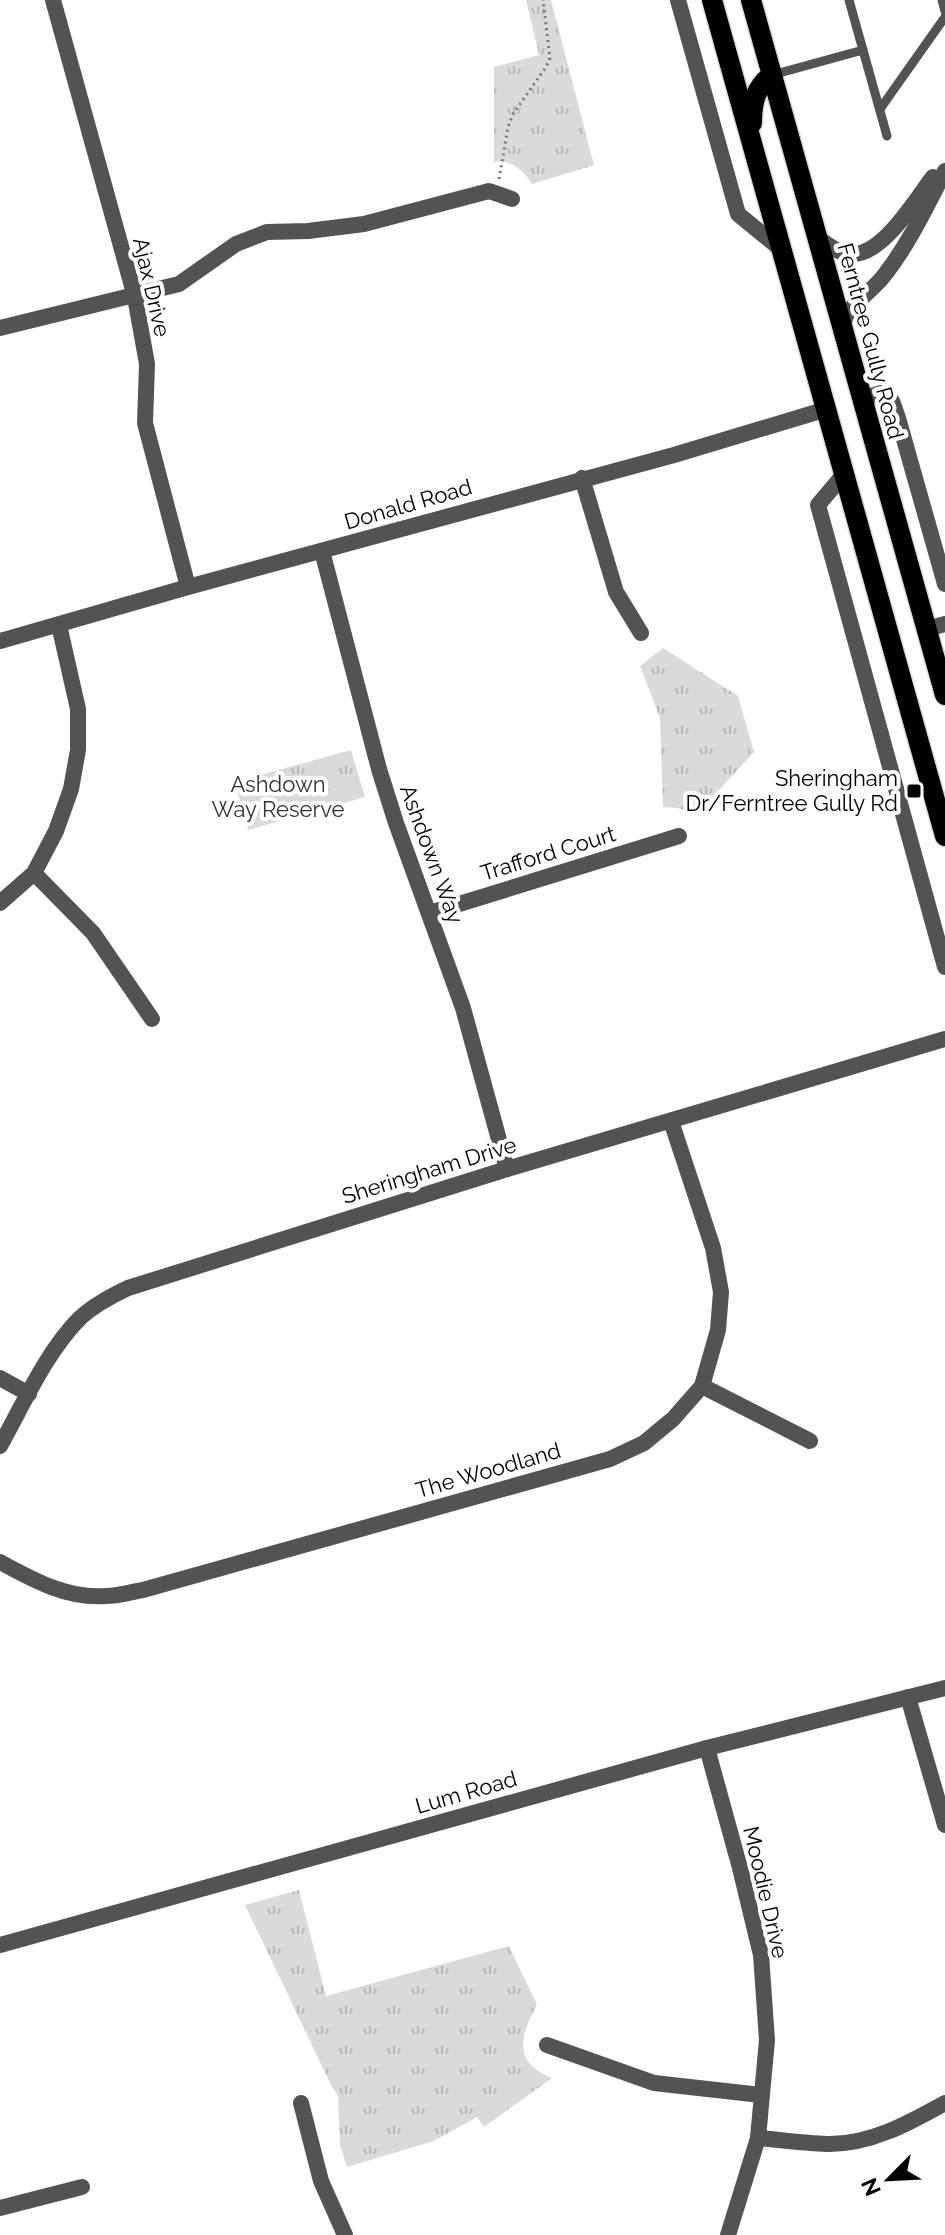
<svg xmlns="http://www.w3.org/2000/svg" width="945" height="2235" font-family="Raleway,sans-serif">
  <defs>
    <pattern id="grass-tufts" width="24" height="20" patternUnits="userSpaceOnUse" patternTransform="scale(2)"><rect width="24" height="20" fill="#dadada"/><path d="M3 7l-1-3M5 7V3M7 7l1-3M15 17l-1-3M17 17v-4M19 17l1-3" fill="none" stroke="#b9b9b9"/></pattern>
  </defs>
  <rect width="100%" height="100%" fill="#fff"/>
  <!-- grass -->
  <g fill="url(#grass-tufts)">
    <path d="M526,0h25l43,165 -62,19c-9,-14 -21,-25 -38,-22v-95l45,-12z"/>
    <polygon points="663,648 738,696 754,752 696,815 678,808 663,807 660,718 640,666"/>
    <polygon points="351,750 365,797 248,830 235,782"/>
    <path d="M299,1890l27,106 183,-50 28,59c-17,32 -25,56 15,73l-68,49 -7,-10 -43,24 -87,26 -7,-22 -2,-49 -7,-11 -86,-180z"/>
  </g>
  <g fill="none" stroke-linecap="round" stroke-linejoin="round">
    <!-- primary casing -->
    <g stroke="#dbdbdb" stroke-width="23">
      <g id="primary">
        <polyline points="712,0 945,836"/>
        <polyline points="751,0 945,695"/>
        <path d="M752,123c0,-20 3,-36 20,-48"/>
      </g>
    </g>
    <!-- path -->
    <polyline stroke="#757575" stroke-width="3" stroke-dasharray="2 4" stroke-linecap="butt" points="499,179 508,127 513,114 546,67 550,58 543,0"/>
    <!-- service -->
    <g stroke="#535353" stroke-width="9">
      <polyline points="849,0 887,136"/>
      <polyline points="942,0 945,11"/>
      <polyline points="772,75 863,50"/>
      <polyline points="880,109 945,17"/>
    </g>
    <!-- minor -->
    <g stroke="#535353" stroke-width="16">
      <polyline points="53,0 135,297 147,364 145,423 188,587"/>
      <polyline points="678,0 738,214 783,251"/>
      <path d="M818,238c10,7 21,16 34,16 31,1 64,-55 81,-77"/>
      <path d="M842,325c9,-24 30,-32 44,-52 24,-31 41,-68 59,-102"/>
      <polyline points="0,328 179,284 236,244 267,232 308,231 364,224 489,191 512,199"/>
      <polyline points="862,399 881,393 892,401 898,418 945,584"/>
      <polyline points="845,473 818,505 945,967"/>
      <polyline points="582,478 616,592 641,633"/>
      <polyline points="322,551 379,769 396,823 463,1008 507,1169"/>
      <polyline points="927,629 945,624"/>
      <polyline points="0,641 188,587 674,455 827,409"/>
      <polyline points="34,873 93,933 152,1019"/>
      <polyline points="0,903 34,873 56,831 71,789 78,750 78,709 59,625"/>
      <polyline points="430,913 679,836"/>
      <polyline points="0,1378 29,1394"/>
      <polyline points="702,1386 810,1441"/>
      <path d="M0,1446c23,-41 46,-94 80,-128 14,-13 31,-22 48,-30l379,-119 438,-130"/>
      <path d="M0,1562c33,18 67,37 106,34 12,0 25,-4 37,-6l467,-131 34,-16 29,-24 29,-33 16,-56 3,-38 -8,-44 -42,-127"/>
      <polyline points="908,1697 945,1825"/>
      <polyline points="707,1748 740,1868 761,1955 767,2040 758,2138 728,2235"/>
      <polyline points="547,2045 654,2083 761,2095"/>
      <polyline points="301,2103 321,2181 345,2235"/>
      <path d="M758,2138c23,2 46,5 69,6 43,1 82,-21 118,-41"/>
      <polyline points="0,2208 82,2187"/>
    </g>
    <!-- tertiary -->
    <polyline stroke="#535353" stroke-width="16" points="0,1945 707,1748 945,1688"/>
    <!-- primary -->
    <use href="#primary" stroke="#000" stroke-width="20"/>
  </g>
  <!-- markers -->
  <rect fill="#000" stroke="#fff" stroke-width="3" x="906" y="783" width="16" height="16" rx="4"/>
  <g text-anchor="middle" stroke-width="8" stroke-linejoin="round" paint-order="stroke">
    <!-- street labels -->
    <g font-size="22" fill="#000" stroke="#fff">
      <text transform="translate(152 287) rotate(77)" y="8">Ajax Drive</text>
      <text transform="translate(871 341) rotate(75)" y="8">Ferntree Gully Road</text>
      <text transform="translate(408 504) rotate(-16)" y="8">Donald Road</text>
      <text transform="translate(548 853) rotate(-17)" y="8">Trafford Court</text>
      <text transform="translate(432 854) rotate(70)" y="8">Ashdown Way</text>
      <text transform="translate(429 1170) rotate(-17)" y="8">Sheringham Drive</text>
      <text transform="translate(488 1470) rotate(-16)" y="8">The Woodland</text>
      <text transform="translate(466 1792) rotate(-16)" y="8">Lum Road</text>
      <text transform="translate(766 1892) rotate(77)" y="8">Moodie Drive</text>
    </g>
    <!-- poi labels -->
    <g font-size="22" fill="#000" stroke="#fff" text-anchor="end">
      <text x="898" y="786">Sheringham<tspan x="898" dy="25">Dr/Ferntree Gully Rd</tspan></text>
    </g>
    <!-- park labels -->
    <g font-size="22" fill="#313131" stroke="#fff">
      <text x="278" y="792">Ashdown<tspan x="278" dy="25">Way Reserve</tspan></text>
    </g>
  </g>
  <!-- north arrow -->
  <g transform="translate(889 2179) rotate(246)" stroke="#ffffff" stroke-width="6" paint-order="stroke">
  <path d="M0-6L14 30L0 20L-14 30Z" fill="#000000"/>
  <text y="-12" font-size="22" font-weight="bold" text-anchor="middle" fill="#000000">N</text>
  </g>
</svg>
